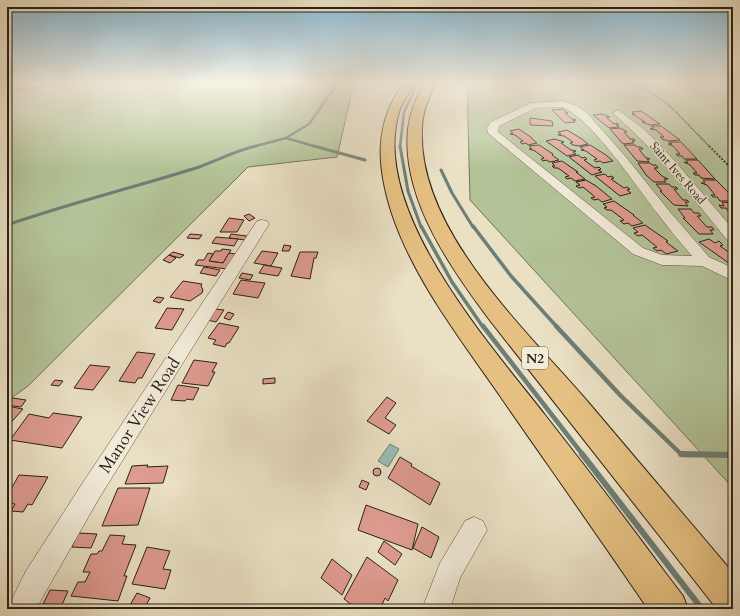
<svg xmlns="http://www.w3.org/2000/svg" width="740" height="616" font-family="Cardo,serif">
  <rect width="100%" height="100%" fill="#eae0c4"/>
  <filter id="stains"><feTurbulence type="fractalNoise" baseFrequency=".005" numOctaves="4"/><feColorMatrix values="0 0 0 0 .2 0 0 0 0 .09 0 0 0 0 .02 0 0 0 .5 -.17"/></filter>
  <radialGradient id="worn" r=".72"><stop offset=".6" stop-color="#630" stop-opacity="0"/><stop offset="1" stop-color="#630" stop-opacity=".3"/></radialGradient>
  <!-- green -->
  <g fill="#b3c397" stroke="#6f7257">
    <polygon points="7,83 354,83 337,157 248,167 28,386 7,401"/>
    <polygon points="467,83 733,83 733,488 470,200"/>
  </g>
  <!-- water -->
  <polygon fill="#98bdb4" stroke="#6c7e75" points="390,444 399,449 388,467 378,461"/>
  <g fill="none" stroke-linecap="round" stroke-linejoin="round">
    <!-- stream-far4 -->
    <g stroke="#6c7e75" stroke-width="2.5">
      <polyline points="707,83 733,87"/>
      <polyline points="7,92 61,83"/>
      <polyline points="286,138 317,147"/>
      <polyline points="252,147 286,138 309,124 338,83"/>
      <polyline points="400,147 404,112 418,83"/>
    </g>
    <!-- stream-far3 -->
    <g stroke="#6c7e75" stroke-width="3">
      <polyline points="314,146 365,160"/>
      <polyline points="400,146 408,191 421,227"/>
      <polyline points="441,170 452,193 473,227"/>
      <path d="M7,225c61,-21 124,-37 186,-56 21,-7 41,-18 63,-23"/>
    </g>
    <!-- stream-far2 -->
    <g stroke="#6c7e75" stroke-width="3.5">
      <polyline points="421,226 452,282 483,327"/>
      <polyline points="473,226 511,276 557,327"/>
    </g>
    <!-- stream-far1 -->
    <g stroke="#6c7e75" stroke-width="4.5">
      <polyline points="483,326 583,455"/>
      <polyline points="556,326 620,395 682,455 733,455"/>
    </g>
    <!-- stream -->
    <g stroke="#6c7e75" stroke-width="6">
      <polyline points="582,454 702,609"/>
      <polyline points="681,454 733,455"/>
    </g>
  </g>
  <!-- building -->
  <g fill="#de9b90" stroke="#2b2017">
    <polygon points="562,109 568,113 565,113 572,119 576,120 573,120 575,122 565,123 552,110"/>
    <polygon points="641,111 654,120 660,124 650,125 644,123 642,122 645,122 632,114 635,114 632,112"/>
    <polygon points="602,114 610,117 606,117 614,124 617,123 619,125 616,125 619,127 609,128 593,115"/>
    <polygon points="530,118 552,121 553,126 530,125"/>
    <polygon points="651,126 661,126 680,140 669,141 662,139 660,137 664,137 656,130 650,129 654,128"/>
    <polygon points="620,128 626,131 627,132 624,132 630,139 634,139 635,141 632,141 634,143 623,144 610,129"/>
    <polygon points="519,129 532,138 531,138 537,143 528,145 526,143 522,144 520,142 523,141 515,135 510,134 513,133 510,131"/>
    <polygon points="567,130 582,139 588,144 579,146 573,145 570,143 573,142 564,136 558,135 561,134 558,132"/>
    <polygon points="555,139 564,142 561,143 571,150 576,151 573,152 576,154 567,156 546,141"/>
    <polygon points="669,142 681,142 697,159 684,159 682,156 678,156 676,154 680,154 673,146 668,144 672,144"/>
    <polygon points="539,145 553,154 552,155 559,160 550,162 546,160 543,161 541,159 544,158 535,151 529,149 532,149 529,146"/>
    <polygon points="590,145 606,155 613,161 603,163 600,161 596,162 594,160 597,159 586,151 581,150 584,150 580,147"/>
    <polygon points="624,145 635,145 637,147 641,147 643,149 639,149 645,157 650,159 647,159 649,162 637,161"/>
    <polygon points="578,155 582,158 585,157 587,159 584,160 595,168 599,167 601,169 598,170 602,172 592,175 569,157"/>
    <polygon points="686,160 698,160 715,179 701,178 699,175 695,175 693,173 697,173 690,165 684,162 688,163"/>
    <polygon points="562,161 578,172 576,172 585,179 575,181 571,178 567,179 565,177 569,176 558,168 554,168 552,166 555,166 552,163"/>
    <polygon points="638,163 650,163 652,165 656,165 658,168 654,168 662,176 668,179 664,179 666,182 654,182 646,175"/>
    <polygon points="605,174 608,177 612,176 614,178 611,179 624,188 627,187 630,189 627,190 631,193 620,196 595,176"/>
    <polygon points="586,180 596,186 612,199 602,202 598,199 594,200 591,198 595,197 583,187 579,188 576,186 580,185 576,182"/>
    <polygon points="703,180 716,180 730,194 728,194 733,201 720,201 717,197 713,197 711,195 715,195 707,185 701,183 705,183"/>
    <polygon points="656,184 669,184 672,187 676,187 678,189 674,189 683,200 687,200 689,202 685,202 688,206 674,205 660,191 662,191"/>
    <polygon points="614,201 634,215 633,215 643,223 632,226 628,223 624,224 620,221 624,220 611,210 607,210 604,208 607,207 603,204"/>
    <polygon points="722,202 733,203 733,218 726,208 721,208 719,205 724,206"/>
    <polygon points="678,209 691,209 694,213 699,213 701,216 697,216 707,227 712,227 714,230 710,230 713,234 699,234 683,218 685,218"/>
    <polygon points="249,214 255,218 249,221 244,216"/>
    <polygon points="229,218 244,220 237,232 220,232"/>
    <polygon points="645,225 668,241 666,242 678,251 666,254 661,250 657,251 653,248 657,247 642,235 638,236 634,233 638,232 633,228"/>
    <polygon points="190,234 202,235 199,239 187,238"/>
    <polygon points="231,234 247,236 245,240 229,238"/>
    <polygon points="216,237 238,239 234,246 212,243"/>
    <polygon points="709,239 715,243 719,241 723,245 720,246 733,255 733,266 699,242"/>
    <polygon points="284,245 291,246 289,251 282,251"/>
    <polygon points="222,249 231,250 223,263 209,261 215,251 221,251"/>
    <polygon points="262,251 278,253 271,266 254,263"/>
    <polygon points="173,252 184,255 180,258 169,255"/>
    <polygon points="300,252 318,252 316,258 314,258 310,279 291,276"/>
    <polygon points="208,253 213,254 209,261 223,263 229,253 236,254 227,269 195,265 198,260 204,260"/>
    <polygon points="169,255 176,258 170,263 163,260"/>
    <polygon points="264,265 282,268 278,276 259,273"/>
    <polygon points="204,267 220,270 216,276 200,273"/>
    <polygon points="242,273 253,275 250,280 239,278"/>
    <polygon points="241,280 265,283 258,298 233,294"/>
    <polygon points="183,281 202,284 201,286 203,290 202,293 190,301 170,297"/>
    <polygon points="157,297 164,298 160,303 153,301"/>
    <polygon points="167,308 184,309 172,330 155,328"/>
    <polygon points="214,309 224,310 216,322 207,320"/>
    <polygon points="228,312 234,314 230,320 224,318"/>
    <polygon points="219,323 239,327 229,343 227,343 225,347 213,344 216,340 208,338"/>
    <polygon points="137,352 155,354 142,378 138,378 135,383 119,381"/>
    <polygon points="194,360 217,363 212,372 215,372 208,386 182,383"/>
    <polygon points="90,365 110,367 93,390 74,388"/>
    <polygon points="275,378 275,383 263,384 263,379"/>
    <polygon points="55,380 63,381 59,386 51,385"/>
    <polygon points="178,385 199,388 193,400 187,399 185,401 171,400"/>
    <polygon points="387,397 396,403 385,418 396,425 389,434 367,421"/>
    <polygon points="13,398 26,400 21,407 7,405"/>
    <polygon points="7,406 23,409 7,427"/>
    <polygon points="53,413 82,417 62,448 10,440 29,414 49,418"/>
    <polygon points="400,457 412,464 411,466 440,483 430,505 388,478"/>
    <polygon points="148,465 147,467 168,466 163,483 125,484 132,466"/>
    <circle cx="377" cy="472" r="4"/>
    <polygon points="19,475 48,477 32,505 28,504 23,512 11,511 15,504 7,503 7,496"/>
    <polygon points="362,480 369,483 366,490 359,487"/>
    <polygon points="118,488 150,488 138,525 102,526"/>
    <polygon points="366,505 418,524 412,550 358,530"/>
    <polygon points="422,527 439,537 431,558 413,548"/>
    <polygon points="78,533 97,534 91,548 72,547"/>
    <polygon points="110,535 125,536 122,544 136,545 124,576 127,576 118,601 71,596 78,582 85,582 90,572 83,572 91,554 97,554 99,551 102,551"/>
    <polygon points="384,541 402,554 395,565 378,552"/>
    <polygon points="147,547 170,551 163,569 171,570 165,589 132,584"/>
    <polygon points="367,557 398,580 388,601 385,598 380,609 357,609 344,599"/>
    <polygon points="332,559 352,575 342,595 321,578"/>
    <polygon points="50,590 68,591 62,605 43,604"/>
    <polygon points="137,593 150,598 144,609 130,605"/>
  </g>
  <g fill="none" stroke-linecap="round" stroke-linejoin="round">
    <!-- minor casing -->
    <g stroke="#5b5042" stroke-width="1">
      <g id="minor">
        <path d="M563,101l14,5 10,7 38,43 46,57 38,44 24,11v13l-31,-15 -40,-1 -29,-11 -145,-121 -1,-5 4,-6 40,-19zM562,107c28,10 75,80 95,106 11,15 23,29 35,43l-30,-1 -19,-7 -145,-116 1,-6 37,-18z"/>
        <path d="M618,110l27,20 29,30 59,69v14l-5,-2c-36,-44 -70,-89 -113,-126l-2,-2z"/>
        <polygon points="262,220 267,221 269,224 98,500 36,609 7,609 26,571 82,484 257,221"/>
        <polygon points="474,517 483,521 487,530 460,578 450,609 422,609 440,563 465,521"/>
      </g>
    </g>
    <!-- highway casing -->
    <g stroke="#2b2017" stroke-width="2">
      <g id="highway">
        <path d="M404,83h12c-6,9 -12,16 -16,26 -33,98 89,234 145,306 40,51 80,103 119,156l19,25 5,13h-40c-49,-72 -100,-144 -150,-216 -39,-56 -84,-114 -106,-179 -15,-47 -19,-90 12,-131z"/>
        <path d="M424,83h12c-8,15 -14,30 -14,46 -5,101 105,202 166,273 48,57 97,114 145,171v36h-16l-225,-286c-40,-53 -91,-124 -84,-194 2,-17 8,-31 16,-46z"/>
      </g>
    </g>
    <!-- path-far1 -->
    <polyline stroke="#2b2017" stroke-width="1.5" stroke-dasharray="1.5 1" stroke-linecap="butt" points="635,83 668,104 710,147"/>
    <!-- path -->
    <polyline stroke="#2b2017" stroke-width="2" stroke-dasharray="2 1.5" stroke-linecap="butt" points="709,146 733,170"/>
    <!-- minor -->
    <use href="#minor" fill="#f1ebd9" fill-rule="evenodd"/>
    <!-- highway -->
    <use href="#highway" fill="#e5c082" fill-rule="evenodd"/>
  </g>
  <!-- sky -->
  <linearGradient id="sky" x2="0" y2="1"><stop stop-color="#88b8d3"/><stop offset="0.49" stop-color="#f6f1e4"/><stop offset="1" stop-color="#f6f1e4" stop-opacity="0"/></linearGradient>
  <rect width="740" height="169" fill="url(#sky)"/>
  <g text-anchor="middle" stroke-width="3" stroke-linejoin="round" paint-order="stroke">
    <!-- far-street labels -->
    <g font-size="12" fill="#2b2017" stroke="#f1ebd9">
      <text transform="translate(678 173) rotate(49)" y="4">Saint Ives Road</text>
    </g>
    <!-- shield labels -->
    <rect fill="#f1ebd9" stroke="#665d51" stroke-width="1" x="522" y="347" width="26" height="22" rx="3"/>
    <g font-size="13" font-weight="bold" fill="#2b2017">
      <text x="535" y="363">N2</text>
    </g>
    <!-- near-street labels -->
    <g font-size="17" fill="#2b2017" stroke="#f1ebd9">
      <text transform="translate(139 415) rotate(-57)" y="6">Manor View Road</text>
    </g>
  </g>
  <!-- margin -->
  <rect width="740" height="616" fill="none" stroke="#eae0c4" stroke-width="24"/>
  <rect x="8" y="8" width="724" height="600" fill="none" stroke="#2b2017" stroke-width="2"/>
  <rect x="12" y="12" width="716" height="592" fill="none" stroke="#2b2017"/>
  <rect width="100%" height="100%" filter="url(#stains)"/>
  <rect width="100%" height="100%" fill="url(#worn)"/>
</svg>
